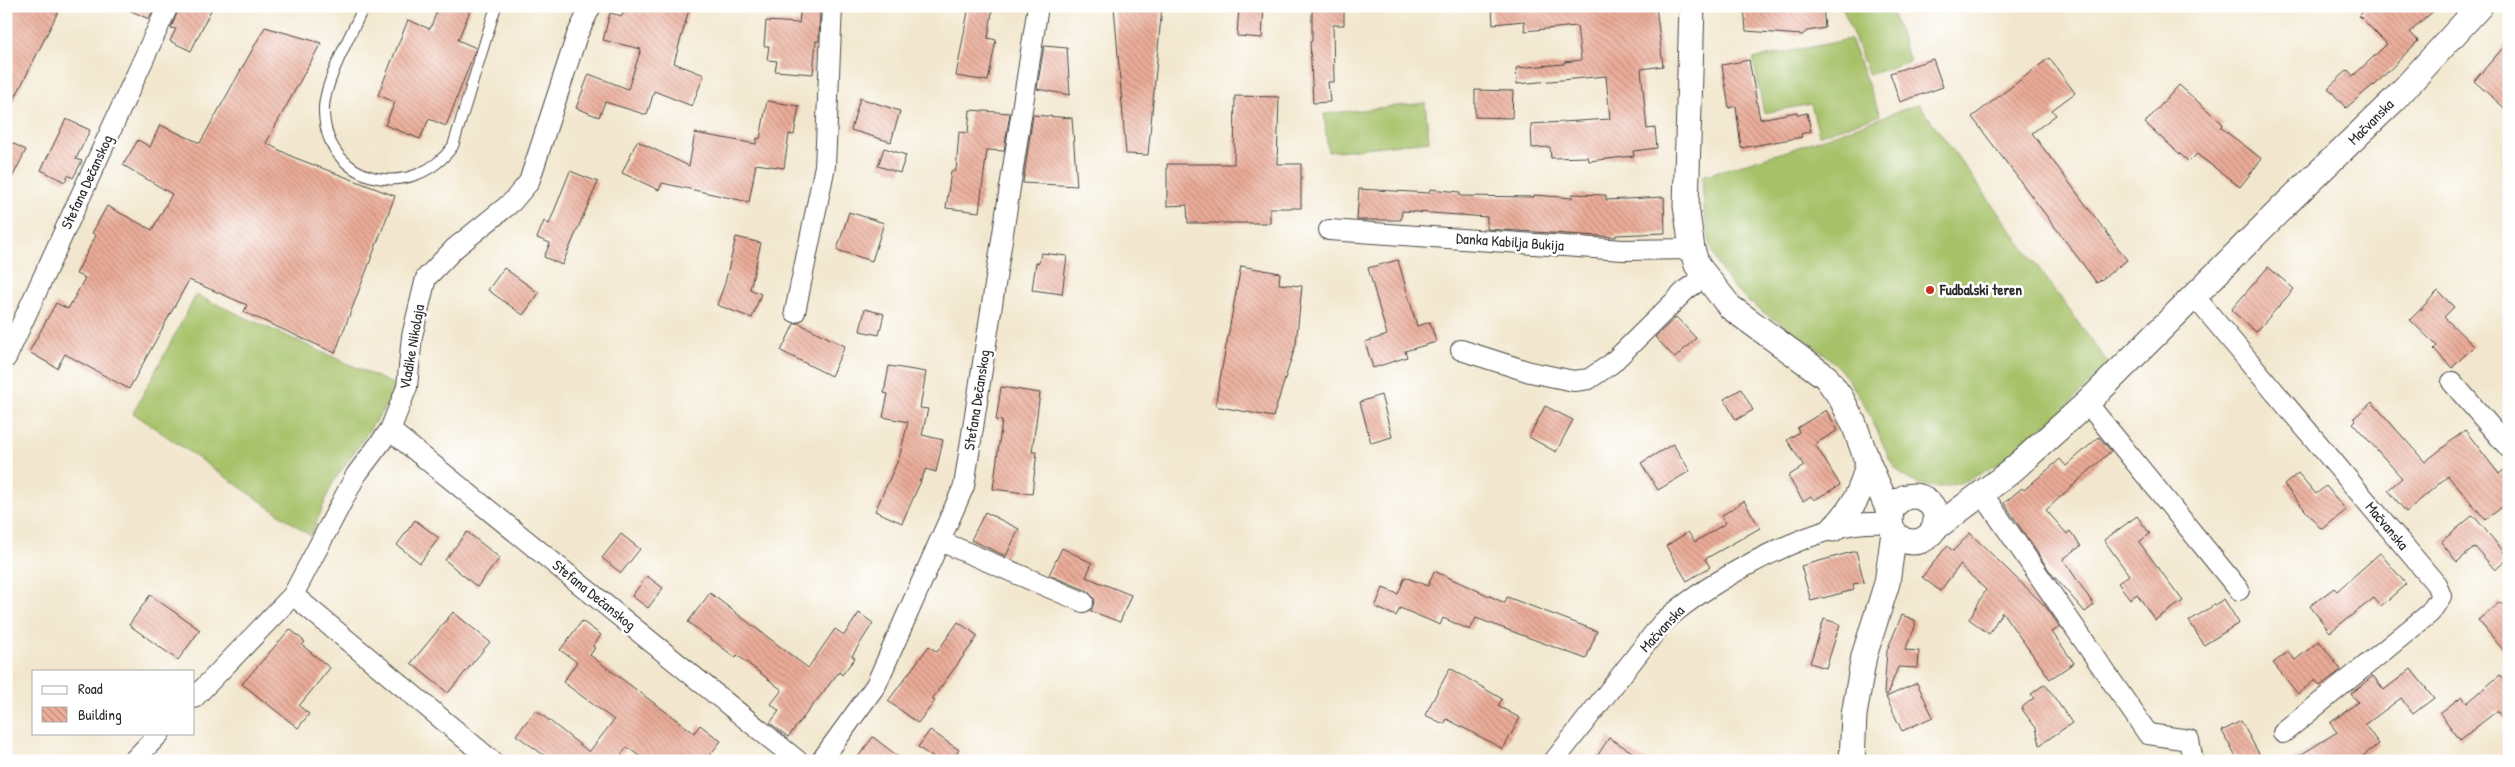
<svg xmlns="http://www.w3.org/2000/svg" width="2515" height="767" font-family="'Patrick Hand',sans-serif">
  <defs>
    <pattern id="building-back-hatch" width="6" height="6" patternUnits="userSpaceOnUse" patternTransform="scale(1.25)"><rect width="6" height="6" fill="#ebac98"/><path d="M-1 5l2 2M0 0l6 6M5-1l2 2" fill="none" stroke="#bf8c7c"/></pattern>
  </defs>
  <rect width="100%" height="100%" fill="#fff"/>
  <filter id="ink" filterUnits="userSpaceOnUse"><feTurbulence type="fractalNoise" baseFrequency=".02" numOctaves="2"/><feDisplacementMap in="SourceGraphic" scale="10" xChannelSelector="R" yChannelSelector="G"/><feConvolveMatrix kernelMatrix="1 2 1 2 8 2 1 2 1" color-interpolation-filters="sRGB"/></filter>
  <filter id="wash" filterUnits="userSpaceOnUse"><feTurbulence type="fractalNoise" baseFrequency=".0096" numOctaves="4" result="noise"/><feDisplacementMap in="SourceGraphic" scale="20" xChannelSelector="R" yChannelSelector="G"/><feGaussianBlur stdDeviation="1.12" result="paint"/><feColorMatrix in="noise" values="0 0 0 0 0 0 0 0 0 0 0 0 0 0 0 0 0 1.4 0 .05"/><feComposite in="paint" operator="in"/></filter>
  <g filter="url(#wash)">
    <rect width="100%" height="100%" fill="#f2e7ce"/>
    <!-- grass -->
    <g fill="#a6c168" stroke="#68764a">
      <polygon points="1842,6 1890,6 1910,61 1869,75"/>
      <polygon points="1850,39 1880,115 1819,135 1811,104 1764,113 1753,59"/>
      <polygon points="1425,103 1429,141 1328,152 1324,114"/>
      <path d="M1919,104l189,259c-34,39 -116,123 -170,124 -20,0 -40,-10 -49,-29 -18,-41 -34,-81 -71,-109 -30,-24 -70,-40 -92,-71 -21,-31 -22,-66 -24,-102l85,-25z"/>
      <polygon points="196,295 395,385 392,397 332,484 311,536 133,413"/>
    </g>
    <g id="blocks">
      <!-- building -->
      <g fill="url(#building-back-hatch)">
        <polygon points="15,6 61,6 6,116 6,24"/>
        <polygon points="120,6 155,6 149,19"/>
        <polygon points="180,6 213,6 191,51 170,41 176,29 171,28"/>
        <polygon points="439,6 472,6 458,40 476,48 446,126 429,119 420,139 385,125 395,102 378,95 408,20 430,29"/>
        <polygon points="625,6 690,6 674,63 704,75 692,106 654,91 647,115 605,102 599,117 576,108 589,74 628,89 641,49 603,40 610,13 622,16"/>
        <polygon points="801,6 820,6 819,41 816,41 813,74 775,71 777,61 767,60 769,46 764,46 766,21 799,23"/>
        <polygon points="969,6 993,6 988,38 996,40 988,81 956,76"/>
        <polygon points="1114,6 1162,6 1148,155 1126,154"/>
        <polygon points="1239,6 1264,6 1262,38 1237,36"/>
        <polygon points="1312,6 1344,6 1344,25 1333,25 1334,82 1328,82 1330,102 1313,103 1310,42 1312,41"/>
        <polygon points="1508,6 1656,6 1663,66 1641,69 1647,129 1655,128 1657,148 1633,151 1634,156 1589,161 1588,157 1551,158 1550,147 1532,148 1531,124 1610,119 1606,76 1517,84 1516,68 1564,64 1564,62 1581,60 1577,26 1525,31 1524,21 1493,24 1492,8"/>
        <polygon points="1744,6 1823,6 1825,28 1807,31 1802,35 1746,31"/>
        <polygon points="2368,6 2439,6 2410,32 2418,41 2374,86 2373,85 2346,108 2328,88 2348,70 2353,76 2387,44 2359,16"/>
        <polygon points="265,27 321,43 266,143 293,157 395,196 335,353 244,312 247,305 189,280 129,389 65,354 57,368 29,352 56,303 68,309 85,278 76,274 96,235 92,233 107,206 152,230 172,194 123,165 138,140 150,147 160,125 200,143"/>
        <polygon points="2509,41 2509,112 2474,81"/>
        <polygon points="1044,46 1067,48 1070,95 1037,89"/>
        <polygon points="2049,58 2075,93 2052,110 2056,115 2032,133 2127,260 2097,283 1972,117"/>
        <polygon points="1933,59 1943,87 1900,102 1890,73"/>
        <polygon points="1749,60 1760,119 1797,112 1798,115 1807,113 1811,131 1801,134 1802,137 1741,148 1736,106 1729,108 1722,65"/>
        <polygon points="2179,85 2223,124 2220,127 2262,159 2240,187 2197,154 2189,162 2145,123"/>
        <polygon points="1475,90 1513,91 1512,118 1475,117"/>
        <polygon points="1235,96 1279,97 1277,164 1301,164 1301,208 1270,208 1270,223 1188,223 1187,205 1167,206 1167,164 1234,164"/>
        <polygon points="860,98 900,111 891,142 851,130"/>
        <polygon points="767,101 799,106 794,135 789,134 784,168 756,164 749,202 662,183 659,190 622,173 637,141 689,166 695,133 756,144 757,138 760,139"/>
        <polygon points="970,110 1010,113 1004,151 987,150 979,212 946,208 951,171 956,171 959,132 968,133"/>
        <polygon points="1033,115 1072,118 1077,186 1023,183"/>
        <polygon points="66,119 90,130 76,159 82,161 73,178 68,175 65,182 41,170"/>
        <polygon points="6,140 26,150 6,190"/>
        <polygon points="884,148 906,155 900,173 878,166"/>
        <polygon points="570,171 598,182 562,265 544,257 550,243 537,238 544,221 549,224"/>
        <polygon points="1359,189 1429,193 1430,189 1460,192 1460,196 1534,197 1534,195 1572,198 1572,194 1606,195 1606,200 1664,197 1665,233 1616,235 1616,237 1487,229 1487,217 1402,211 1401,220 1357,220"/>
        <polygon points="849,212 884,223 872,261 837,250"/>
        <polygon points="736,237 761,243 750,289 761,294 752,318 717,305 725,283"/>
        <polygon points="1041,253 1067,256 1062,294 1032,290 1036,262 1039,263"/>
        <polygon points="1398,260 1417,326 1430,322 1436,342 1405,351 1407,357 1373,368 1365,342 1387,335 1368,268"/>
        <polygon points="1241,266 1280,273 1279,284 1302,286 1296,344 1273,417 1215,406"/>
        <polygon points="2268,267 2294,289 2256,332 2231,310"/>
        <polygon points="504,268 539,293 523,315 488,290"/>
        <polygon points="2438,291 2454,307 2444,317 2474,346 2452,368 2434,349 2437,346 2410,320"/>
        <polygon points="865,309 884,314 879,335 860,331"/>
        <polygon points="1676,317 1696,338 1675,358 1655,337"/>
        <polygon points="798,323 845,346 831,376 781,351 794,324"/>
        <polygon points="889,366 926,372 920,408 928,409 922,435 943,440 936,472 926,469 921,480 919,480 921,481 902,523 875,511 899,458 908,422 883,417 888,394 884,393"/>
        <polygon points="1001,387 1040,393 1032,452 1037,452 1032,494 993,489 1002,421 996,420"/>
        <polygon points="1741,389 1753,410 1736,420 1724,399"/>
        <polygon points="1381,395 1392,437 1371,443 1360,402"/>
        <polygon points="2372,402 2425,462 2465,430 2499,474 2509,466 2509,501 2486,520 2448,476 2406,512 2388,490 2402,478 2353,423 2356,420 2354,418"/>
        <polygon points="1545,406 1573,420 1556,452 1529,437"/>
        <polygon points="1826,410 1838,430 1815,444 1840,485 1814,500 1811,496 1803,501 1788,476 1804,466 1787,440 1799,432 1797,428"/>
        <polygon points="2099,437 2111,451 2046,510 2067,534 2070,531 2081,546 2063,559 2094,605 2085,612 2051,573 2004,503 2022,488 2024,490 2060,459 2066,466"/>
        <polygon points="1673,444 1690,471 1658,490 1641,463"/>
        <polygon points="2298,473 2316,494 2326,486 2346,510 2323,529 2321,529 2284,485"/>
        <polygon points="1744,501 1760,528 1705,559 1710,567 1687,581 1666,546 1688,532 1695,542 1726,523 1721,516"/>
        <polygon points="985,512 1019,529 1006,556 971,540"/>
        <polygon points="2473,515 2509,558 2495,570 2475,547 2457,562 2441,542"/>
        <polygon points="2137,516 2150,534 2139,542 2183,601 2155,620 2137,594 2130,599 2118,583 2129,575 2104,540"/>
        <polygon points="415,520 439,538 420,563 397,545"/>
        <polygon points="467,532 500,558 477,587 445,560"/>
        <polygon points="1970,533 2046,607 2060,627 2052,632 2074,663 2050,679 2002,612 1989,634 1969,619 1986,590 1960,565 1940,591 1922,577 1947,546 1953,551"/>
        <polygon points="621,534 640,549 621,573 602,558"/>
        <polygon points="1062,548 1092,563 1086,577 1131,595 1120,622 1091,611 1095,600 1088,591 1049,575"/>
        <polygon points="1856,551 1864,582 1853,584 1854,590 1811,601 1801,566"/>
        <polygon points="2380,553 2406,584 2381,606 2374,598 2330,632 2310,606 2334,588 2337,591"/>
        <polygon points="1434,571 1505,603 1507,597 1597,631 1586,659 1476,618 1470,630 1443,618 1440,625 1400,608 1396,616 1375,607 1383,588 1398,594 1405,577 1428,586"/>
        <polygon points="647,576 663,588 648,608 632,596"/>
        <polygon points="710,593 808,668 835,629 844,635 859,613 873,623 852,656 855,658 842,675 839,672 788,737 770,723 779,711 771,704 782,690 737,655 736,658 688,622"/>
        <polygon points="150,595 200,630 178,660 129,625"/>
        <polygon points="2224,599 2239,623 2204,645 2189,621"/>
        <polygon points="2500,602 2509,612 2509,657 2478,620"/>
        <polygon points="453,612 490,642 448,693 411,663"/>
        <polygon points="1902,615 1915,620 1915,627 1905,650 1919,651 1918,668 1898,667 1887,695 1884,694 1887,650"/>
        <polygon points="1824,619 1840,624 1826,668 1810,663"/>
        <polygon points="582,621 601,635 593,646 595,648 590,655 694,733 700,725 721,741 705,761 646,761 627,747 617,761 552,761 516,735 536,710 589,752 614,720 563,682 577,662 560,650"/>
        <polygon points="958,622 978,636 932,699 935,701 918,723 888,701 929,646 937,652"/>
        <polygon points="290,629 305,642 302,645 330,668 299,706 309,714 298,728 242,684"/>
        <polygon points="2319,641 2341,670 2320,686 2315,680 2298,694 2273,663 2288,652 2295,660"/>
        <polygon points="1450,668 1502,699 1498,706 1520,718 1503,749 1447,719 1444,724 1425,715"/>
        <polygon points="2411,669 2434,698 2413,714 2401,698 2365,725 2379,744 2356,761 2291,761 2337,732 2330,723 2358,702 2351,694 2373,676 2384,690"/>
        <polygon points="2500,675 2509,686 2509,725 2497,711 2460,740 2440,713 2462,696 2467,703"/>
        <polygon points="1917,683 1933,717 1902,731 1886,697"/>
        <polygon points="2045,684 2072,723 2040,745 2036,728 2021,708 2034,698 2031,694"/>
        <polygon points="2241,721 2263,761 2238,761 2222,731"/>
        <polygon points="930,730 959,750 951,761 938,761 918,747"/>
        <polygon points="873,737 904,761 855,761"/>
        <polygon points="1609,738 1647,761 1594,761"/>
      </g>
    </g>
  </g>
  <g filter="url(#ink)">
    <use href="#blocks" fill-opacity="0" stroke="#494743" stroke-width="1"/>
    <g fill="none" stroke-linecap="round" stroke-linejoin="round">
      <!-- service casing -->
      <g stroke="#494743" stroke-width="12">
        <path id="service" d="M364,6c-12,27 -42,79 -40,107 3,72 89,89 129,33l43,-140"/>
      </g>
      <!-- minor casing -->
      <g stroke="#494743" stroke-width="22">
        <g id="minor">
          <polyline points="1329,230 1623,250 1692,249"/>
          <polyline points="2195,297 2436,584 2441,596 2430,613 2283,733"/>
          <polyline points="795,312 825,166 832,6"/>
          <polyline points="1461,350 1530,372 1574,381 1589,379 1611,364 1687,289 1705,277"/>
          <polyline points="6,358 168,6"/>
          <polyline points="2452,382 2509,448"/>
          <polyline points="2087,403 2239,590"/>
          <polyline points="390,430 798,761"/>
          <polyline points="1982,493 2148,734 2189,740 2193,761"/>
          <polyline points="940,541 1083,602"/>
          <polyline points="293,595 492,761"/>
          <polyline points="194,698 293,595 356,475 390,430 407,387 412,336 426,278 455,248 512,202 529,182 577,35 591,6"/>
          <polyline points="133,761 160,733"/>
          <polyline points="821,761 876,685 964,486 1038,6"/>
          <path d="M1554,761l108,-138c42,-38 116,-78 171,-94 18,-6 38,-7 57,-6"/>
        </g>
      </g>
      <!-- tertiary casing -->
      <g stroke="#494743" stroke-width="27">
        <g id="tertiary">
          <polyline points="1692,6 1686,206 1692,249 1697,265 1730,307 1826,377 1841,398 1854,424 1868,463 1890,513"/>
          <circle cx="1913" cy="519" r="23"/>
          <path d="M1833,529c20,-20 29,-38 35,-66"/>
          <polyline points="1934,529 2009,473 2087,403 2289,201 2394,100 2480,6"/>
          <polyline points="1852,761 1854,715 1864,656 1887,583 1894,532"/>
        </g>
      </g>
      <!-- service -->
      <use href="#service" stroke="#fff" stroke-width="10"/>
      <!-- minor -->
      <use href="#minor" stroke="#fff" stroke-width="20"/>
      <!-- tertiary -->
      <use href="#tertiary" stroke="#fff" stroke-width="25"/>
    </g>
  </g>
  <!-- markers -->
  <circle fill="#c8321e" stroke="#fff" stroke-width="2" cx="1930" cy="290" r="5"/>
  <g text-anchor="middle" stroke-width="5" stroke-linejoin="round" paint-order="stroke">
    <!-- street labels -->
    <g font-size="15" fill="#2b2b2b" stroke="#fff">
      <text transform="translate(2371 122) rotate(-45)" y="5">Mačvanska</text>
      <text transform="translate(87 182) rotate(-65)" y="5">Stefana Dečanskog</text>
      <text transform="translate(1510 242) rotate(4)" y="5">Danka Kabilja Bukija</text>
      <text transform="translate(412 347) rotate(-80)" y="5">Vladike Nikolaja</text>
      <text transform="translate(977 400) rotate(-81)" y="5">Stefana Dečanskog</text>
      <text transform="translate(2387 526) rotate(50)" y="5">Mačvanska</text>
      <text transform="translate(594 595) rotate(39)" y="5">Stefana Dečanskog</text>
      <text transform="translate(1662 629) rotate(-47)" y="5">Mačvanska</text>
    </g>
    <!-- poi labels -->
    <g font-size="15" font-weight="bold" fill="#2b2b2b" stroke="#fff" text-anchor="start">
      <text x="1940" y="295">Fudbalski teren</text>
    </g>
  </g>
  <!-- margin -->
  <rect width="2515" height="767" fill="none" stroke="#fff" stroke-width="25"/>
  <!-- legend -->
  <rect x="32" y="670" width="162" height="65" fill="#ffffff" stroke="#aaaaaa"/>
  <rect x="42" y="686" width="25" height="8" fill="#ffffff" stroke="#aaaaaa"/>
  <text x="78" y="694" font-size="15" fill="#2b2b2b">Road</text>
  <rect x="42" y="707" width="25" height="15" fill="url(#building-back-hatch)" stroke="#aaaaaa"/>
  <text x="78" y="720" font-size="15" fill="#2b2b2b">Building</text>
</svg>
